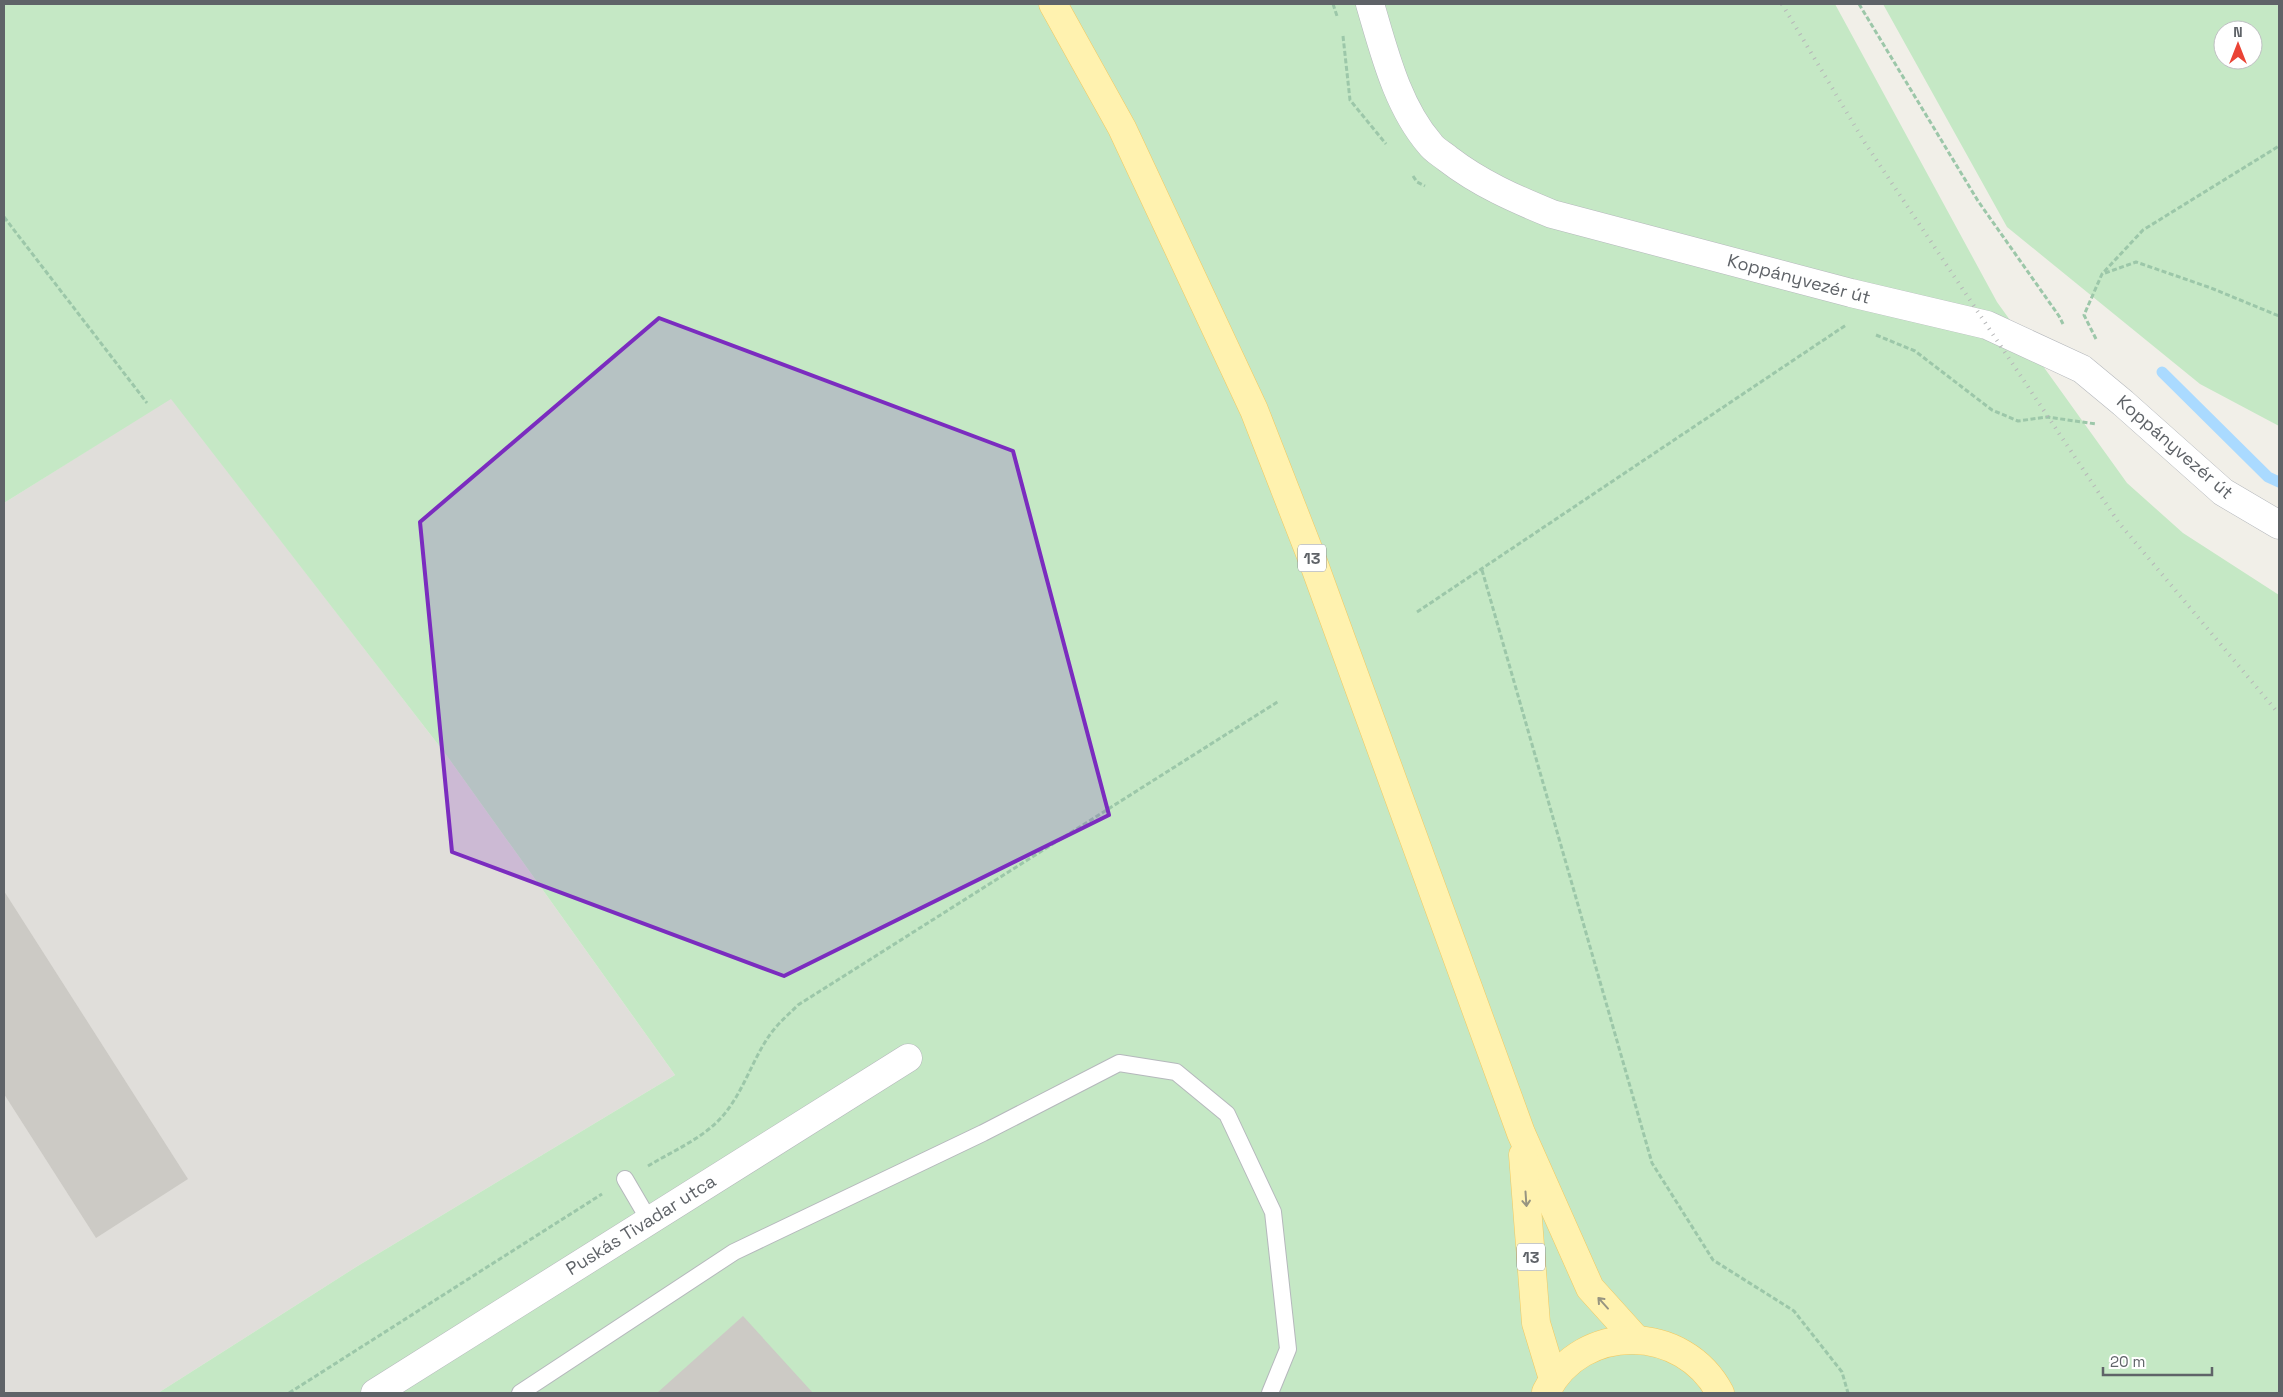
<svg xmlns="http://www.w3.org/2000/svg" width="2283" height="1397" font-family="'Space Grotesk',sans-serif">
  <rect width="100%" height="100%" fill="#f1efe8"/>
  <!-- industrial -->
  <polygon fill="#e0deda" points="171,398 447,756 675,1075 356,1267 158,1393 4,1393 4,503"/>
  <!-- green -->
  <g fill="#c5e8c5" fill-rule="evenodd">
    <polygon points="4,4 1835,4 1997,302 2127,483 2183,533 2279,595 2279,1393 158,1393 356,1267 675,1075 447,756 171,399 4,503"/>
    <path d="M1883,4h396v422l-79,-42 -193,-157zM2223,30h30v30h-30z"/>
  </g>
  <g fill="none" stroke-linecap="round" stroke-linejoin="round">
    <!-- stream -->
    <polyline stroke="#aadaff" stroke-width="11" points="2162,372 2268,477 2279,482"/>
  </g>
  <!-- building -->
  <g fill="#cccac5">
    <polygon points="4,891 188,1179 96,1238 4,1094"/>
    <polygon points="743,1316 813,1393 657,1393"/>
  </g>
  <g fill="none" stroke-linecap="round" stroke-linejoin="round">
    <!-- service casing -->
    <g stroke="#b5b8bc" stroke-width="18">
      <g id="service">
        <polyline points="625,1179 649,1220"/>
        <polyline points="520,1393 734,1252 983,1133 1119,1063 1176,1072 1227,1114 1273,1212 1288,1349 1270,1393"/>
      </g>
    </g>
    <!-- minor casing -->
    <g stroke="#b5b8bc" stroke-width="29">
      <polyline id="minor" points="375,1393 908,1058"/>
    </g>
    <!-- tertiary casing -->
    <g stroke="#b5b8bc" stroke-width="29">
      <path id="tertiary" d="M1370,4c14,47 27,102 60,140 4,6 12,10 18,15 31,24 67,40 104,55l299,79 136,32 95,44 41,34 100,89 56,33"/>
    </g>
    <!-- primary casing -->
    <g stroke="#f2c960" stroke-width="29">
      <g id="primary">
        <polyline points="1053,4 1122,128 1254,410 1311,556 1521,1133 1590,1288 1636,1339"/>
        <polyline points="1523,1155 1536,1323 1553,1379"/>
        <path d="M1546,1392c36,-71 138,-68 174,1"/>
      </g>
    </g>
    <!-- path -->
    <g stroke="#9cc7a9" stroke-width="3" stroke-dasharray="5 2.5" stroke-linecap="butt">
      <polyline points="1333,4 1337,16"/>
      <polyline points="1859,4 1978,201 2059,316 2063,324"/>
      <polyline points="1343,36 1350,100 1386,144"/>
      <polyline points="1413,176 1417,182 1425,186"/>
      <polyline points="4,217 147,403"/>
      <polyline points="2105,273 2136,262 2211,288 2279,316"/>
      <polyline points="1876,335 1915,351 1992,410 2018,421 2047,417 2096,424"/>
      <polyline points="2096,339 2084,315 2102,274 2143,230 2279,146"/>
      <polyline points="1482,570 1652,1163 1713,1260 1794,1311 1842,1372 1848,1393"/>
      <polyline points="1417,612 1846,325"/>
      <path d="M648,1166c23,-14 51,-26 70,-45 23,-23 32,-56 49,-82 8,-13 20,-23 31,-34l481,-304"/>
      <polyline points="289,1393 602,1194"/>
    </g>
    <!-- service -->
    <use href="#service" stroke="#fff" stroke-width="16"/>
    <!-- minor -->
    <use href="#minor" stroke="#fff" stroke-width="28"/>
    <!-- tertiary -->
    <use href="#tertiary" stroke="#fff" stroke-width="28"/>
    <!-- primary -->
    <use href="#primary" stroke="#fff2af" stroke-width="28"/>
    <!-- rail -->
    <polyline stroke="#b6b7b8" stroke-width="4" stroke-dasharray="1 6" stroke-linecap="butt" points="1782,4 1865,143 2119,523 2279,714"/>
  </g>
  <!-- one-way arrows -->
  <defs><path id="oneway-shaft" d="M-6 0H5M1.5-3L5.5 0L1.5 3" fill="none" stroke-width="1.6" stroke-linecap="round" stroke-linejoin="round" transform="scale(1.25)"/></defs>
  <g stroke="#979581">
    <use href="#oneway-shaft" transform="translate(1526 1199) rotate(86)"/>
    <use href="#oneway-shaft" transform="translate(1603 1303) rotate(-132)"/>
  </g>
  <!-- marked area -->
  <path fill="#7b2cbf" fill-opacity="0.2" stroke="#7b2cbf" stroke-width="4" stroke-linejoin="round" d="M659,318l354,133 96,364 -325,161 -332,-124 -32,-330z"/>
  <g text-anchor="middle" stroke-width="5" stroke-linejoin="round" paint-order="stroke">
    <!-- shield labels -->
    <g fill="#fff" stroke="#8f9295" stroke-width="1">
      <rect x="1298" y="544.5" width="28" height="27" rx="4"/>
      <rect x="1517" y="1243.5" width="28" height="27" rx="4"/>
    </g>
    <g font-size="16" font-weight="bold" fill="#5f6368">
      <text x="1312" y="564">13</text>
      <text x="1531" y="1263">13</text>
    </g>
    <!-- street labels -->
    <g font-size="18" fill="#5f6368" stroke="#fff">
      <text transform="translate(1799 279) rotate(15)" y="6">Koppányvezér út</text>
      <text transform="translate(2175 447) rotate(41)" y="6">Koppányvezér út</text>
      <text transform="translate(641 1225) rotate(-32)" y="6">Puskás Tivadar utca</text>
    </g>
  </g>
  <!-- border -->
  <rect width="2283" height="1397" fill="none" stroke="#5f6368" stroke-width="10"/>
  <!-- north arrow -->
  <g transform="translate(2238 45)"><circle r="24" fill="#ffffff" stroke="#bfc1c3"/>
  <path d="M0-4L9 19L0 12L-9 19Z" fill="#ea4335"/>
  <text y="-8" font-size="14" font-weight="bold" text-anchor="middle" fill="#5f6368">N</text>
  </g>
  <!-- scale -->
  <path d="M2103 1367v8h109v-8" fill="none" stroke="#5f6368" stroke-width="2.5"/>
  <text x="2110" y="1367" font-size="15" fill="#5f6368" stroke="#ffffff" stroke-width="4" paint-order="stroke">20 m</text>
</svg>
